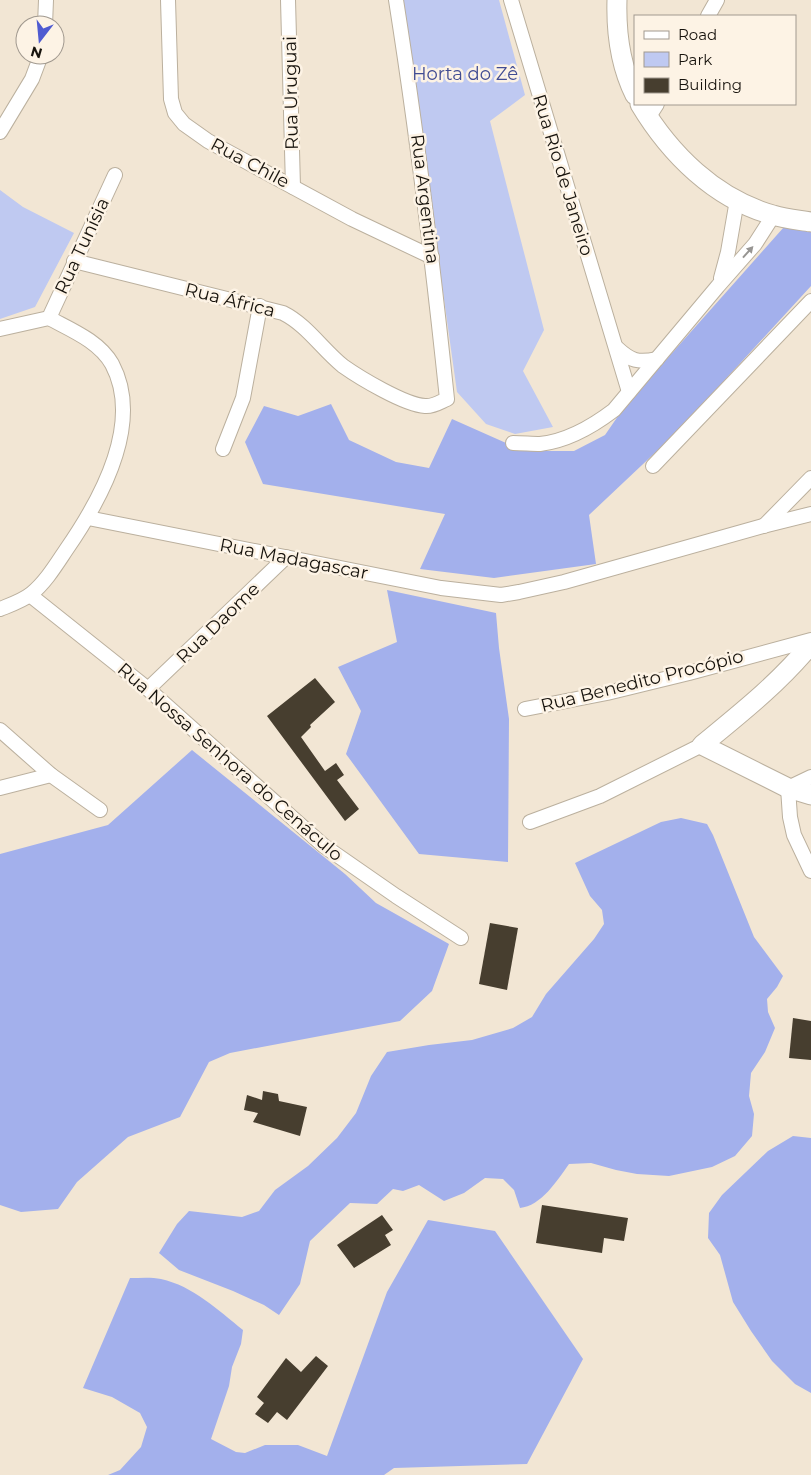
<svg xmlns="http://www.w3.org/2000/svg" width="811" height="1475" font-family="Montserrat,sans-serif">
  <rect width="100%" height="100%" fill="#f2e6d4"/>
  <!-- green -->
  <g fill="#bfc9f1">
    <polygon points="402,0 499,0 525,95 490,121 544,330 523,371 553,427 515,434 486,424 457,392"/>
    <polygon points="0,190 23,207 74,233 35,307 0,319"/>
  </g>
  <!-- forest -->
  <g fill="#a3b0ec">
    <polygon points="784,227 811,230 811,286 677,432 589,515 596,564 494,578 420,569 445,514 263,484 245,442 264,406 298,416 331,404 349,440 396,462 429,468 452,419 524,451 574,451 605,435 625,406"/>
    <polygon points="387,590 496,613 499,648 509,719 508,862 419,854 346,754 361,711 338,667 397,642"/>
    <polygon points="192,750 345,874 376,903 449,944 432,991 400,1021 230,1053 209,1062 180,1117 128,1137 77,1182 58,1209 21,1212 0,1205 0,854 108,825"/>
    <path d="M681,818l26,6 6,11 41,102 29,39 -6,11 -10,12 1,13 7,16 -10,24 -14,21 -2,23 5,18 -2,22 -17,20 -23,11 -43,9 -32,-2 -21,-4 -25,-7 -22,1c-12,17 -28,42 -49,44l-6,-18 -11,-11 -18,-1 -21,15 -20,8 -25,-16 -16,6 -10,-2 -16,15 -27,-1 -40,38 -10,43 -21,31 -15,-10 -31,-14 -54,-21 -20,-17 18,-29 12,-13 53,6 17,-6 16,-21 33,-24 29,-28 19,-25 15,-37 16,-24 42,-7 43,-5 41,-12 19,-11 14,-23 48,-55 10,-15 -2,-14 -12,-14 -15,-33 86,-41z"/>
    <polygon points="793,1136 811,1138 811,1393 795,1384 772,1361 751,1331 733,1302 720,1255 708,1238 709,1213 722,1195 768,1151"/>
    <path d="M428,1220l67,11 88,128 -56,105 -133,4 -10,7h-276l12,-5 21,-23 6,-20 -7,-14 -28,-16 -29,-9 47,-110c10,0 22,-1 31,1 32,7 57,31 82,51l-2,14 -9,23 -3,19 -18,53 25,13 9,1 20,-8h33l29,11 60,-164z"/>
  </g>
  <!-- building -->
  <g fill="#473e2f">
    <polygon points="315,678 335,702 310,725 311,727 301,737 325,771 336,763 344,775 337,780 359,809 345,821 267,716"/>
    <polygon points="490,923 518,928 507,990 479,984"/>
    <polygon points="793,1018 811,1021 811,1060 789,1058"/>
    <polygon points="263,1091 278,1094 279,1101 307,1107 300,1136 253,1122 258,1113 244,1110 247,1095 262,1100"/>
    <polygon points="542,1205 628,1218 624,1241 604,1238 602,1253 536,1243"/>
    <polygon points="382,1215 393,1230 385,1235 391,1245 354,1268 337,1245"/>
    <polygon points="316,1356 328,1366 287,1420 277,1412 268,1423 255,1414 264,1403 257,1397 286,1358 301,1372"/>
  </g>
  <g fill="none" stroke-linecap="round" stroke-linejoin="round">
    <!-- street casing -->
    <g stroke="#bbb09e" stroke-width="16">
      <g id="street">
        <polyline points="168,0 171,99 175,113 184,124 208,141 352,219 432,257"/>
        <polyline points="288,0 293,187"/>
        <polyline points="511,0 629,392"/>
        <polyline points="708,16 717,0"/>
        <polyline points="45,25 46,0"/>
        <polyline points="648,118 657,104"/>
        <polyline points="0,132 32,79 41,55"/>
        <path d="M74,261l209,52c24,12 39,36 60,53 17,12 62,39 82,40 8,1 15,-4 22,-7 -14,-134 -30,-266 -51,-399"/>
        <polyline points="721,278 728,252 737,200"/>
        <polyline points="49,318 115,175"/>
        <path d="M0,329l49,-11c22,12 50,23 63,46 32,60 -12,137 -46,186 -10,15 -21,33 -35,44 -9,7 -21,11 -31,15"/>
        <path d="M617,348c14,13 21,15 40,11"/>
        <path d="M513,443c9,0 19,1 27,1 28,-3 53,-18 74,-34l104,-124 37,-42 18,-28"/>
        <polyline points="223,449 243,398 260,306"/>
        <polyline points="653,466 811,301"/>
        <polyline points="88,518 441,588 501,595 519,592 564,582 763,526 811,514"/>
        <polyline points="764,526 811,478"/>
        <polyline points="30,595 148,689 324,846 396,896 461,938"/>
        <polyline points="148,689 286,557"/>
        <polyline points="525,709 607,693 689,673 811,640"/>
        <polyline points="0,730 51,775 100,810"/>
        <polyline points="811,777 788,788 790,817 794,835 811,871"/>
        <polyline points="0,788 51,775"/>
        <polyline points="530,822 600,796 702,745"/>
      </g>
    </g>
    <!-- secondary casing -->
    <g stroke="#bbb09e" stroke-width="21">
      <g id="secondary">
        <path d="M617,0c-1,33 3,65 18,95"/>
        <path d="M640,104c30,50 75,95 133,111 12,4 26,5 38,7"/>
        <path d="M811,644c-32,39 -70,69 -109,101l86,43 23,7"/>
      </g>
    </g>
    <!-- street -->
    <use href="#street" stroke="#fff" stroke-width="14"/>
    <!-- secondary -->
    <use href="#secondary" stroke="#fff" stroke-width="19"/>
  </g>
  <!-- one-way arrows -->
  <defs><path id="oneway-solid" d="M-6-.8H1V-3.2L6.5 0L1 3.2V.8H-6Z" transform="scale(1.25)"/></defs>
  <use fill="#979592" href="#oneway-solid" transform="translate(748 252) rotate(-48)"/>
  <g text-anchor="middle" stroke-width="5" stroke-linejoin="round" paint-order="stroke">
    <!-- park labels -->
    <g font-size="18" fill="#414c93" stroke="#fdf3e5">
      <text x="465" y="80">Horta do Zê</text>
    </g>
    <!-- street labels -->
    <g font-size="18" fill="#17130d" stroke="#fdf3e5">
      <text transform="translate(291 93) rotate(-91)" y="6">Rua Uruguai</text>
      <text transform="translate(250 163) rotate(28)" y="6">Rua Chile</text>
      <text transform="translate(563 175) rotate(73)" y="6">Rua Rio de Janeiro</text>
      <text transform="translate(425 199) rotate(83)" y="6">Rua Argentina</text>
      <text transform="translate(82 246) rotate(-65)" y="6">Rua Tunísia</text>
      <text transform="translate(230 300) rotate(14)" y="6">Rua África</text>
      <text transform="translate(294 559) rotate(11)" y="6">Rua Madagascar</text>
      <text transform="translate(218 623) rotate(-44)" y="6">Rua Daome</text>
      <text transform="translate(642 681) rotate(-14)" y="6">Rua Benedito Procópio</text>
      <text transform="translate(230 762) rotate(41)" y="6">Rua Nossa Senhora do Cenáculo</text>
    </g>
  </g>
  <!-- legend -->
  <rect x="634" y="15" width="162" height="90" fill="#fdf3e5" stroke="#a1998f"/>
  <rect x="644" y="31" width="25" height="8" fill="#ffffff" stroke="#a1998f"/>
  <text x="678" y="40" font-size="15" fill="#17130d">Road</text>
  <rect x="644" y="52" width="25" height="15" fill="#bfc9f1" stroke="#a1998f"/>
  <text x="678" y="65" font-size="15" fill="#17130d">Park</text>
  <rect x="644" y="78" width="25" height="15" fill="#473e2f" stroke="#a1998f"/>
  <text x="678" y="90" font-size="15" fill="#17130d">Building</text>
  <!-- north arrow -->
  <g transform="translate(40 40) rotate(196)"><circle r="24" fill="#fdf3e5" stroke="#a1998f"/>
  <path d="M0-4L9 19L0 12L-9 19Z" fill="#4f5bd1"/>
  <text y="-8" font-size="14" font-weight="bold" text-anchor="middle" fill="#17130d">N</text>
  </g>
</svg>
